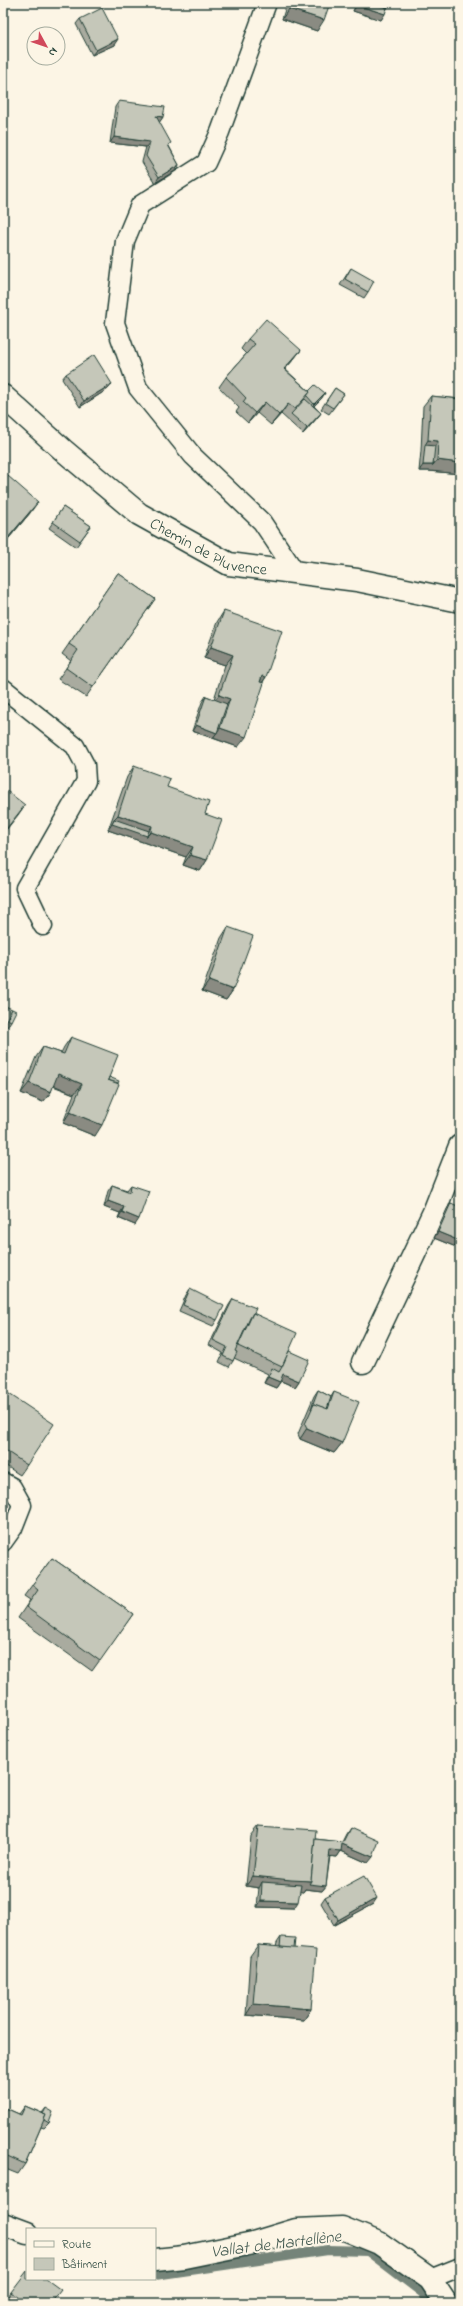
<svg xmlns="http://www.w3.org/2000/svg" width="463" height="2306" font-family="'Indie Flower',sans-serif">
  <rect width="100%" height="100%" fill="#fcf5e5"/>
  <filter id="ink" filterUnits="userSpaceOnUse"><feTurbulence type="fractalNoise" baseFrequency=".025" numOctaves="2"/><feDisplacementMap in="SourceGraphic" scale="8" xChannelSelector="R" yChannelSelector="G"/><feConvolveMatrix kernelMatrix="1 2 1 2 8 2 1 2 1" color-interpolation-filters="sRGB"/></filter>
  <g filter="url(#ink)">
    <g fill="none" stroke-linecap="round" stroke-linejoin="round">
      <!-- stream -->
      <polyline stroke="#758479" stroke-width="10" points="155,2275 328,2250 368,2251 423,2293 429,2303"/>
      <!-- service casing -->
      <g stroke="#1f3d34" stroke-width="21">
        <g id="service">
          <polyline points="267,3 220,132 206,163 140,205 125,241 115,323 138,388 193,456 262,522 296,573"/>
          <polyline points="3,688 75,746 85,765 86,781 25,888 43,926"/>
          <polyline points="3,1482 12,1487 22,1505 13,1528 3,1542"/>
          <polyline points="430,2279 460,2267"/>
        </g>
      </g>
      <!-- minor casing -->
      <g stroke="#1f3d34" stroke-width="25">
        <g id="minor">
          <path id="s1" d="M3,396l60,54 76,64 90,50 128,16 103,21"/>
          <polyline points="363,1362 434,1212 460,1146"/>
          <polyline points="3,2224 27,2233"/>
          <polyline points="155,2260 184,2257 253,2243 296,2230 342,2228 379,2243 430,2279 446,2303"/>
        </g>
      </g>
      <!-- service -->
      <use href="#service" stroke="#fcf5e5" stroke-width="18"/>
      <!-- minor -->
      <use href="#minor" stroke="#fcf5e5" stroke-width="22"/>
    </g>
    <!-- wall -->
    <g fill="#a9ab9f" stroke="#1f3d34">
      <polygon points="287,3 330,3 317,31 282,19"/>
      <polygon points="352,3 390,3 381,20 353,11 356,4"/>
      <polygon points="80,19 114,45 92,55 76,24"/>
      <polygon points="119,101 163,117 159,122 169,146 179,165 175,171 155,183 142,162 146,147 110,143 115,107"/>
      <polygon points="351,268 368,292 364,298 340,285"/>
      <polygon points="248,339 301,350 293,360 285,369 309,391 325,393 321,399 314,406 321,413 317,418 303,434 281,414 271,425 257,413 248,423 236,412 239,408 219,387 226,377 246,354 241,349"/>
      <polygon points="66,374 112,384 108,389 80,407 62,379"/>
      <polygon points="335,388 344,394 329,414 321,409"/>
      <polygon points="431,396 460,399 460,474 429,471 419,471 421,451 423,406"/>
      <polygon points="3,473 30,513 3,545"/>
      <polygon points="63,507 91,526 76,547 49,528"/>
      <polygon points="118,573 155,599 86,697 58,679 71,661 62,654"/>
      <polygon points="224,611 266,677 263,682 238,747 192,731 202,702 206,696 214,699 225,665 204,658 217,622"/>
      <polygon points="134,766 167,787 205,814 207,860 200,871 183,865 186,857 108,830 127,777"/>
      <polygon points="228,927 233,990 226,1000 202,991 221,938"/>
      <polygon points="3,1005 11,1021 7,1027 4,1025"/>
      <polygon points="71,1037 109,1077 95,1136 63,1123 74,1094 53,1086 51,1092 43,1102 21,1093 36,1057 43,1047 61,1053 64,1047"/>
      <polygon points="112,1185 127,1190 131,1185 135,1225 118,1218 120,1213 104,1207 108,1191"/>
      <polygon points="451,1203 456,1247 434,1238 447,1209"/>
      <polygon points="190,1289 217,1320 213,1326 179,1311 186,1295"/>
      <polygon points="233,1299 254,1313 289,1351 299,1381 295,1387 281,1381 276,1388 264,1383 268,1374 234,1358 233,1361 229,1367 219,1362 223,1353 209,1345 229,1305"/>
      <polygon points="3,1390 27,1465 20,1475 3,1464"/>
      <polygon points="318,1390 331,1397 334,1392 342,1443 334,1453 300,1439 298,1434 314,1396"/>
      <polygon points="52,1558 133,1614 92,1671 18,1618 30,1600 24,1596"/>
      <polygon points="259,1826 315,1839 342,1842 346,1834 350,1828 368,1863 341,1851 337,1857 330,1856 326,1886 322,1891 305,1889 303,1892 300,1891 294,1908 257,1907 259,1888 246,1886 251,1836"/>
      <polygon points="325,1897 373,1904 334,1925 321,1903"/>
      <polygon points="281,1937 294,1949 311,2009 304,2020 246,2015 250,1956 258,1945 276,1947 277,1943"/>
      <polygon points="25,2106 42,2113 46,2108 49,2123 44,2128 41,2127 25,2164 18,2174 3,2168 3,2107 19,2114"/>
      <polygon points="11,2292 52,2303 3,2303"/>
    </g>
    <!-- shaded-wall -->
    <g fill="#8a8b82" stroke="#1f3d34">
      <polygon points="358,3 390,3 383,13"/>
      <polygon points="357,5 385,14 381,20 353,11"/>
      <polygon points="289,9 324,20 317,31 282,19"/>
      <polygon points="118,39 114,45 92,55 96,50"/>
      <polygon points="156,116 163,117 159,123"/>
      <polygon points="114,137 150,142 146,147 110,143"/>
      <polygon points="179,165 175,171 155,183 159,177"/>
      <polygon points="301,350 293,360 277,379 284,369"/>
      <polygon points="112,384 108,389 80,407 84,401"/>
      <polygon points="325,393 321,399 310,410 314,404"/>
      <polygon points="265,402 257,413 248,423 255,413"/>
      <polygon points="288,404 281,414 271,425 279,415"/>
      <polygon points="321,413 317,418 303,434 307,428"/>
      <polygon points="428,440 438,441 431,452 425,445"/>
      <polygon points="437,460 460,463 460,474 429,471 419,471 423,465 433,465"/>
      <polygon points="38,502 30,513 3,545 7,539"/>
      <polygon points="211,647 233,655 225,665 204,658"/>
      <polygon points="262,676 266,677 259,687"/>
      <polygon points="219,695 230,699 223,709 211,705"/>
      <polygon points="196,725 217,733 213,738 192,731"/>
      <polygon points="220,728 246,737 238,747 213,738"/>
      <polygon points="25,805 18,815 3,834 3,833"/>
      <polygon points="118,815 152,826 146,836 147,836 151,832 193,847 186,857 108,830 112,824 114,819"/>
      <polygon points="190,855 207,860 200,871 183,865"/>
      <polygon points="209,981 233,990 226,1000 202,991"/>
      <polygon points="58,1074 82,1084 74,1094 51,1084"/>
      <polygon points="29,1083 51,1092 43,1102 21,1093"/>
      <polygon points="70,1112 102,1125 95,1136 63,1123"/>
      <polygon points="108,1201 124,1207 120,1213 104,1207"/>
      <polygon points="122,1212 139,1219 135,1225 118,1218"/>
      <polygon points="438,1232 460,1241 456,1247 434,1238"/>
      <polygon points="283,1374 299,1381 295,1387 279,1380"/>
      <polygon points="268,1377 280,1382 276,1388 264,1383"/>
      <polygon points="307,1428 342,1443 334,1453 300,1439"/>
      <polygon points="342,1844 373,1857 368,1863 341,1851 337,1857 326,1856 330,1850"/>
      <polygon points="253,1876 311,1881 326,1886 322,1891 305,1889 303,1892 283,1891 262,1882 259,1888 246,1886"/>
      <polygon points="377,1898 373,1904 334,1925 338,1920"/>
      <polygon points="261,1901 298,1902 294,1908 257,1907"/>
      <polygon points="253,2004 311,2009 304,2020 246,2015"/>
      <polygon points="3,2144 6,2146 3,2150"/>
    </g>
    <!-- building -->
    <g fill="#c5c7b9" stroke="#1f3d34">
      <polygon points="291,3 330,3 324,20 289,9"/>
      <polygon points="358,3 373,3 387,8 385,14 357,5"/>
      <polygon points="102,8 118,39 96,50 80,19"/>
      <polygon points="119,101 165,107 163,117 156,116 171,143 168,145 179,165 159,177 146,156 150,142 114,137"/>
      <polygon points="351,268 374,281 368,292 345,279"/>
      <polygon points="266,319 301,350 284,369 310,392 295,409 288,404 279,415 265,402 255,413 243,402 246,398 226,377 255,344 248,339"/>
      <polygon points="94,355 112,384 84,401 66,374"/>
      <polygon points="315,385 325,393 314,404 307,396 310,392 309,391"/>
      <polygon points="335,388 344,394 333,408 325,403"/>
      <polygon points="431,396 460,399 460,463 437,460 438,441 428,440"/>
      <polygon points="305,399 321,413 307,428 291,414"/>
      <polygon points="425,445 435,446 433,465 423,465"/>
      <polygon points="3,473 7,477 3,482"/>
      <polygon points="8,476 38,502 7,539 3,536 3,482"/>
      <polygon points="63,507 91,526 80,541 53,522"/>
      <polygon points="118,573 155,599 93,687 66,668 78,650 69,644"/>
      <polygon points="224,611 282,631 266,677 262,676 260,682 264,683 246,737 220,728 230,699 219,695 233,655 211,647"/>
      <polygon points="206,696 227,704 217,733 196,725"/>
      <polygon points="134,766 170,779 167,787 209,802 205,814 222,820 207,860 190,855 193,847 151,832 152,826 118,815"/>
      <polygon points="3,788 25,805 3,833"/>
      <polygon points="114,819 149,831 147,836 112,824"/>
      <polygon points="228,927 253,936 233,990 209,981"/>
      <polygon points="3,1005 12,1009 3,1026"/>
      <polygon points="12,1009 16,1011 11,1021 7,1019"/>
      <polygon points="71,1037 118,1055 108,1080 119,1084 102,1125 70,1112 82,1084 58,1074 51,1092 29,1083 43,1047 64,1054"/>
      <polygon points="109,1077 119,1081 118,1083 108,1080"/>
      <polygon points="112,1185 130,1192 131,1185 149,1191 139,1219 122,1212 124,1207 108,1201"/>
      <polygon points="451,1203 460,1207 460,1241 438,1232"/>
      <polygon points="190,1289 224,1306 217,1320 183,1305"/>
      <polygon points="233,1299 256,1308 254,1313 253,1313 250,1318 235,1351 237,1352 233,1361 223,1356 227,1347 213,1340"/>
      <polygon points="253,1313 297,1333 282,1367 238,1346"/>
      <polygon points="289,1351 309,1360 299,1381 283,1374 280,1382 268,1377 272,1368 279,1372 282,1367"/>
      <polygon points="3,1390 54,1424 27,1465 3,1449"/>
      <polygon points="318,1390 331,1397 327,1409 314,1404 311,1409"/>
      <polygon points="334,1392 359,1402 342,1443 307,1428 305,1424 314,1404 328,1409"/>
      <polygon points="52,1558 133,1614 100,1661 26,1607 38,1590 32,1585"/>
      <polygon points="3,1775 6,1777 3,1780"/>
      <polygon points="259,1826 316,1830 311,1881 291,1880 253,1876"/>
      <polygon points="350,1828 379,1841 373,1857 342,1844 341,1851 330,1850 326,1886 309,1884 311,1881 315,1839 343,1842"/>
      <polygon points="364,1876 377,1898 338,1920 325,1897"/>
      <polygon points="262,1882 301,1885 298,1902 261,1901"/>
      <polygon points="281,1937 295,1938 294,1949 280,1947"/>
      <polygon points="258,1945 316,1950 311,2009 253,2004"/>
      <polygon points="25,2106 46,2115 25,2164 3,2154 6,2146 3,2144 3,2107 21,2115"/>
      <polygon points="46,2108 53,2112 49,2123 44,2120 46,2115 43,2114"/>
      <polygon points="27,2271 27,2279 46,2279 61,2290 51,2303 15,2303 19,2298 11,2292"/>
      <polygon points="8,2297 15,2302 15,2303 3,2303"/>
    </g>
  </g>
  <g text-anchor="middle" stroke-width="4" stroke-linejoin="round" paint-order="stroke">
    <!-- street labels -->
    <g font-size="16" fill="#1f3d34" stroke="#fcf5e5">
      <text dy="6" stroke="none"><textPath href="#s1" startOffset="258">Chemin de Pluvence</textPath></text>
    </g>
    <!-- water labels -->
    <g font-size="17" font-style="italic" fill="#435a51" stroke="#fcf5e5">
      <text transform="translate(276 2243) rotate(-7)" y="6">Vallat de Martellène</text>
    </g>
  </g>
  <!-- margin -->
  <rect width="463" height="2306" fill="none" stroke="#fcf5e5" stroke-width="16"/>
  <rect x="8" y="8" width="447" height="2290" fill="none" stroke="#1f3d34" stroke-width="1.5" filter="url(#ink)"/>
  <!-- legend -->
  <rect x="26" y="2228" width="130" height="52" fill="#fcf5e5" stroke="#a4ab9e"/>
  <rect x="34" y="2241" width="20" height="6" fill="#fcf5e5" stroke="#a4ab9e"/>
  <text x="62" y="2248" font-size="12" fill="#1f3d34">Route</text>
  <rect x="34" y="2258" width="20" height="12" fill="#c5c7b9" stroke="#a4ab9e"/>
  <text x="62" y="2268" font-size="12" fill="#1f3d34">Bâtiment</text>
  <!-- north arrow -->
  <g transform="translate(46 46) rotate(130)"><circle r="19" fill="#fcf5e5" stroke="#a4ab9e"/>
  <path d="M0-3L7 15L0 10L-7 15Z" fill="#d1495b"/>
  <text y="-6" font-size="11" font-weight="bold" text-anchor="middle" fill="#1f3d34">N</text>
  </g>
</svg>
